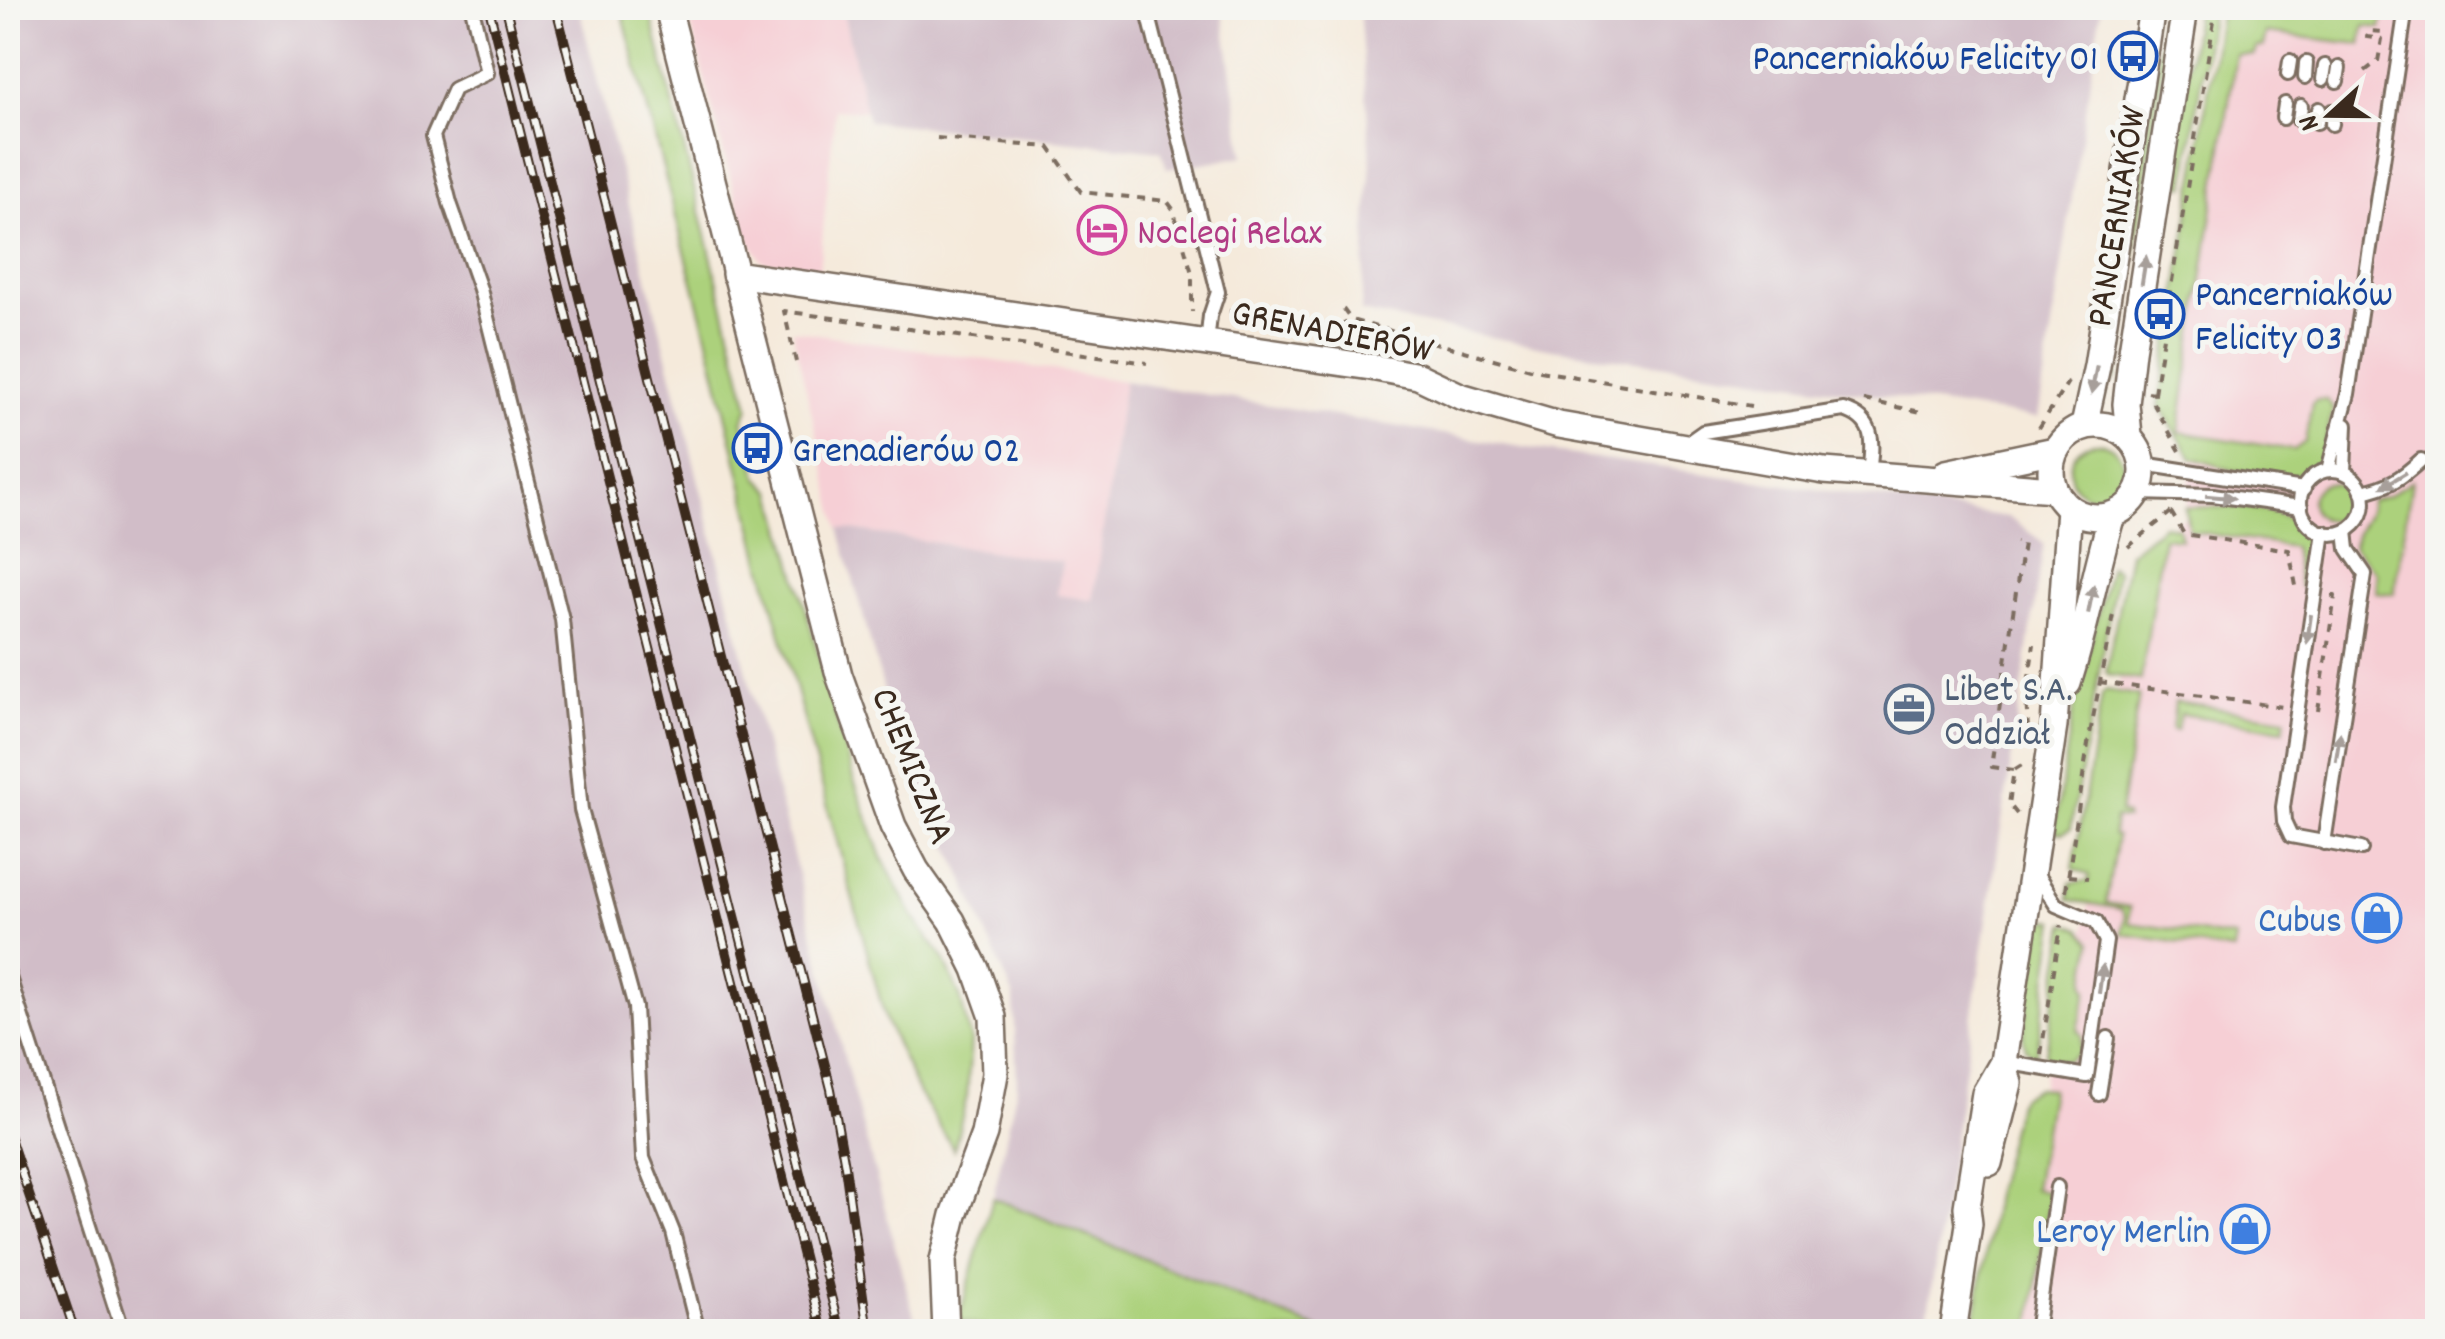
<svg xmlns="http://www.w3.org/2000/svg" width="2445" height="1339" font-family="Dekko,sans-serif">
  <rect width="100%" height="100%" fill="#f6f6f2"/>
  <filter id="ink" filterUnits="userSpaceOnUse"><feTurbulence type="fractalNoise" baseFrequency=".01" numOctaves="2"/><feDisplacementMap in="SourceGraphic" scale="20" xChannelSelector="R" yChannelSelector="G"/><feConvolveMatrix kernelMatrix="1 2 1 2 8 2 1 2 1" color-interpolation-filters="sRGB"/></filter>
  <filter id="wash" filterUnits="userSpaceOnUse"><feTurbulence type="fractalNoise" baseFrequency=".0048" numOctaves="4" result="noise"/><feDisplacementMap in="SourceGraphic" scale="40" xChannelSelector="R" yChannelSelector="G"/><feGaussianBlur stdDeviation="2.25" result="paint"/><feColorMatrix in="noise" values="0 0 0 0 0 0 0 0 0 0 0 0 0 0 0 0 0 1.4 0 .05"/><feComposite in="paint" operator="in"/></filter>
  <g filter="url(#wash)">
    <rect width="100%" height="100%" fill="#f5eadb"/>
    <!-- built -->
    <g fill="#f6cfd5">
      <polygon points="686,8 842,8 866,111 835,109 819,272 762,261 745,233"/>
      <polygon points="2229,8 2437,8 2437,1331 2001,1332 2046,1062 2067,1065 2138,547 2185,517 2192,458 2165,415"/>
      <polygon points="792,330 1124,381 1093,600 1057,595 1061,562 839,528"/>
    </g>
    <!-- industrial -->
    <g fill="#d1bdc8">
      <polygon points="8,8 579,8 855,1099 918,1331 8,1332"/>
      <polygon points="842,8 1222,8 1244,156 1167,169 1161,151 868,121"/>
      <polygon points="1359,8 2101,8 2038,418 1552,349 1361,312 1371,160"/>
      <polygon points="1124,381 1540,450 2008,517 2044,543 1925,1331 1104,1331 993,1198 1017,1086 1014,997 887,702 839,528 1062,562 1057,595 1093,600"/>
    </g>
    <!-- green -->
    <g fill="#acd17b" stroke="#747e4c" stroke-width="2.5">
      <polygon points="621,8 649,8 749,407 743,421 758,477 773,492 853,778 883,860 916,921 944,959 960,997 971,1041 967,1096 954,1150 918,1092 886,1021 762,565 709,343"/>
      <polygon points="2165,8 2172,8 2115,381 2107,380"/>
      <polygon points="2197,8 2212,8 2185,186 2170,182"/>
      <path d="M2221,8h163l-3,20 -17,-2 -3,18 -95,-11 -3,14h-7l-2,8 -18,-1 -57,378 115,18 11,-8 7,-38 5,-4h10l6,9 -11,48c-37,39 -85,13 -130,1l-33,-52z"/>
      <circle cx="2097" cy="470" r="27"/>
      <path d="M2412,480l-18,114 -18,-2v-19l-23,-26c1,-18 16,-27 17,-46l18,-5z"/>
      <circle cx="2330" cy="502" r="19"/>
      <path d="M2185,507c40,2 114,-11 124,42 3,12 -2,28 -4,40l-6,-3 -6,-39 -104,-16z"/>
      <polygon points="2163,525 2178,527 2181,539 2163,537 2141,680 2109,675 2106,672 2129,553"/>
      <polygon points="2110,566 2117,571 2071,828 2063,833 2054,832 2073,713"/>
      <polygon points="2106,690 2139,695 2120,813 2126,815 2126,819 2115,818 2113,835 2117,836 2106,903 2130,907 2129,923 2235,938 2233,951 2122,934 2125,916 2121,909 2069,900 2071,883 2089,881 2089,874 2073,869 2102,694"/>
      <polygon points="2175,702 2286,718 2284,729 2180,714 2177,731 2172,730"/>
      <polygon points="2051,920 2056,921 2036,1057 2026,1049 2023,1036 2040,928 2042,923"/>
      <polygon points="2066,923 2081,929 2092,942 2085,985 2088,990 2078,1029 2082,1035 2080,1053 2068,1061 2045,1058"/>
      <polygon points="2037,1088 2051,1089 2034,1189 2050,1193 2030,1331 1973,1332 1996,1188 2017,1104 2021,1097"/>
      <polygon points="993,1198 1322,1331 989,1332 987,1327 958,1321"/>
    </g>
  </g>
  <g filter="url(#ink)">
    <g fill="none" stroke-linecap="round" stroke-linejoin="round">
      <!-- lane casing -->
      <g stroke="#7c6d60" stroke-width="18">
        <g id="lane">
          <polyline points="472,8 487,73 454,89 433,136 450,203 480,289 562,619 581,810 635,1007 643,1158 673,1232 698,1332"/>
          <polyline points="1147,8 1218,292 1210,316 1207,343"/>
          <polyline points="2288,74 2290,61"/>
          <polyline points="2305,77 2306,63"/>
          <polyline points="2323,79 2325,66"/>
          <polyline points="2337,81 2339,68"/>
          <polyline points="2283,118 2285,104"/>
          <polyline points="2299,120 2301,106"/>
          <polyline points="2317,122 2319,109"/>
          <polyline points="2332,124 2333,111"/>
          <path d="M1686,444l17,-12 141,-22c34,11 28,35 25,65"/>
          <polyline points="2143,464 2304,489"/>
          <polyline points="2328,470 2348,394 2406,8"/>
          <circle cx="2332" cy="502" r="32"/>
          <polyline points="2344,472 2346,425"/>
          <path d="M2362,492c26,-5 40,-14 59,-32"/>
          <polyline points="2138,493 2213,495 2301,507"/>
          <polyline points="2324,532 2283,807 2284,821 2291,836 2361,849"/>
          <polyline points="2324,843 2365,574 2348,549 2346,531"/>
          <polyline points="8,974 123,1332"/>
          <polyline points="2003,1062 2087,1076 2106,941 2096,922 2056,905 2035,872"/>
          <polyline points="2099,1094 2108,1038"/>
          <polyline points="2036,1332 2057,1187"/>
        </g>
      </g>
      <!-- street casing -->
      <g stroke="#7c6d60" stroke-width="30">
        <g id="street">
          <polyline points="668,8 839,675 893,826 916,870 952,921 976,969 993,1017 995,1074 984,1134 954,1215 943,1260 946,1332"/>
          <polyline points="735,274 1371,367 1418,376 1460,396 1559,425 1824,471 2054,489"/>
          <circle cx="2097" cy="471" r="46"/>
          <polyline points="2084,426 2097,366 2152,8"/>
          <polyline points="2129,436 2126,404 2132,351 2185,8"/>
          <polyline points="1946,473 2055,450"/>
          <path d="M2068,683c18,-55 27,-112 44,-168"/>
          <polyline points="1989,1163 2009,1083 2003,1062"/>
          <polyline points="1953,1332 1969,1224 1967,1207 1985,1093 2003,1062 2054,726 2069,508"/>
        </g>
      </g>
      <!-- path -->
      <g stroke="#7c6d60" stroke-width="4" stroke-dasharray="8 8" stroke-linecap="butt">
        <polyline points="2365,71 2378,61 2382,39 2367,37 2369,31 2385,32"/>
        <polyline points="937,138 1049,147 1081,192 1167,201 1173,209 1192,273 1192,312"/>
        <polyline points="1343,309 1351,320"/>
        <polyline points="1229,311 1339,327 1351,320 1534,370 1751,406"/>
        <polyline points="796,362 784,311 1147,363"/>
        <polyline points="2148,392 2154,393 2153,403 2180,451"/>
        <polyline points="2154,393 2216,8"/>
        <polyline points="1864,400 1921,412"/>
        <polyline points="2039,428 2068,382"/>
        <polyline points="2171,512 2184,534 2289,550 2297,591"/>
        <polyline points="2128,547 2171,512"/>
        <polyline points="2099,682 2283,707"/>
        <polyline points="2318,711 2335,596 2331,596"/>
        <polyline points="2431,717 2438,718"/>
        <polyline points="2430,727 2438,728"/>
        <polyline points="2028,729 2026,697 2034,644"/>
        <polyline points="2429,734 2438,735"/>
        <polyline points="2014,770 1991,767 2023,543 2016,542"/>
        <polyline points="2017,814 2009,804 2014,770 2025,763"/>
        <polyline points="2069,876 2088,878"/>
        <polyline points="2066,891 2088,744 2113,614"/>
        <polyline points="2041,1054 2061,925"/>
      </g>
      <!-- lane -->
      <use href="#lane" stroke="#fff" stroke-width="12"/>
      <!-- street -->
      <use href="#street" stroke="#fff" stroke-width="25"/>
      <!-- rail casing -->
      <g stroke="#3b2a1e" stroke-width="10">
        <g id="rail">
          <polyline points="489,8 822,1332"/>
          <polyline points="506,8 840,1332"/>
          <polyline points="556,8 831,1089 845,1166 868,1332"/>
          <polyline points="8,1132 75,1332"/>
          <polyline points="8,1304 17,1332"/>
        </g>
      </g>
      <!-- rail -->
      <use href="#rail" stroke="#f6f6f2" stroke-width="6" stroke-dasharray="19" stroke-linecap="butt"/>
    </g>
    <!-- one-way arrows -->
    <defs><path id="oneway-solid" d="M-6-.8H1V-3.2L6.5 0L1 3.2V.8H-6Z" transform="scale(2.5)"/></defs>
    <g fill="#a79f9a">
      <use href="#oneway-solid" transform="translate(2144 270) rotate(-81)"/>
      <use href="#oneway-solid" transform="translate(2094 380) rotate(101)"/>
      <use href="#oneway-solid" transform="translate(2394 480) rotate(149)"/>
      <use href="#oneway-solid" transform="translate(2220 497) rotate(5)"/>
      <use href="#oneway-solid" transform="translate(2091 599) rotate(-79)"/>
      <use href="#oneway-solid" transform="translate(2309 629) rotate(98)"/>
      <use href="#oneway-solid" transform="translate(2338 747) rotate(-81)"/>
      <use href="#oneway-solid" transform="translate(2101 979) rotate(-82)"/>
    </g>
  </g>
  <!-- icons -->
  <defs>
    <g id="bus-ring" transform="scale(2.5)"><circle r="9.5" fill="#f6f6f2" stroke="#1a4fb4" stroke-width="1.5"/><path d="M-5-6H5V4H4V6H2V4H-2V6H-4V4H-5ZM-3.5-4V0h7V-4ZM-3.5 1.2v1.5H-2V1.2ZM2 1.2v1.5H3.5V1.2Z" fill="#1a4fb4"/></g>
    <g id="hotel-ring" transform="scale(2.5)"><circle r="9.5" fill="#f6f6f2" stroke="#d1479c" stroke-width="1.5"/><path d="M-6-4.5h1.5V1H6V5H4.5V3h-9V5H-6ZM-4 0a1.8 1.8 0 1 1 3.6 0ZM.5 0V-2.5h3Q6-2.5 6 0Z" fill="#d1479c"/></g>
    <g id="office-ring" transform="scale(2.5)"><circle r="9.5" fill="#f6f6f2" stroke="#5c6f8a" stroke-width="1.5"/><path d="M-6-3h4V-5.5h4V-3h4V5H-6ZM-1-4.5V-3h2v-1.5ZM-6 0V1H6V0Z" fill="#5c6f8a"/></g>
    <g id="shop-ring" transform="scale(2.5)"><circle r="9.5" fill="#f6f6f2" stroke="#3f7fe0" stroke-width="1.5"/><path d="M-5-2.5h2.3a2.7 3.5 0 0 1 5.4 0H5L5.5 6h-11ZM-1.5-2.5h3a1.5 2.3 0 0 0-3 0Z" fill="#3f7fe0"/></g>
  </defs>
  <g fill-rule="evenodd">
    <use href="#bus-ring" x="2133" y="56"/>
    <use href="#hotel-ring" x="1102" y="230"/>
    <use href="#bus-ring" x="2160" y="314"/>
    <use href="#bus-ring" x="757" y="448"/>
    <use href="#office-ring" x="1909" y="709"/>
    <use href="#shop-ring" x="2377" y="918"/>
    <use href="#shop-ring" x="2245" y="1229"/>
  </g>
  <g text-anchor="middle" stroke-width="10" stroke-linejoin="round" paint-order="stroke">
    <!-- transit labels -->
    <g font-size="38" fill="#164399" stroke="#f6f6f2" text-anchor="start">
      <text x="2098" y="69" text-anchor="end">Pancerniaków Felicity 01</text>
      <text x="2195" y="305">Pancerniaków<tspan x="2195" dy="44">Felicity 03</tspan></text>
      <text x="792" y="461">Grenadierów 02</text>
    </g>
    <!-- street labels -->
    <g font-size="38" fill="#3b2a1e" stroke="#f6f6f2">
      <text transform="translate(2114 216) rotate(-81)" y="13">PANCERNIAKÓW</text>
      <text transform="translate(1333 329) rotate(11)" y="13">GRENADIERÓW</text>
      <text transform="translate(915 765) rotate(68)" y="13">CHEMICZNA</text>
    </g>
    <!-- hotel labels -->
    <g font-size="38" fill="#b23c85" stroke="#f6f6f2" text-anchor="start">
      <text x="1137" y="243">Noclegi Relax</text>
    </g>
    <!-- service labels -->
    <g font-size="38" fill="#4e5e75" stroke="#f6f6f2" text-anchor="start">
      <text x="1944" y="700">Libet S.A.<tspan x="1944" dy="44">Oddział</tspan></text>
    </g>
    <!-- shop labels -->
    <g font-size="38" fill="#366cbe" stroke="#f6f6f2" text-anchor="end">
      <text x="2342" y="931">Cubus</text>
      <text x="2210" y="1242">Leroy Merlin</text>
    </g>
  </g>
  <!-- margin -->
  <rect width="2445" height="1339" fill="none" stroke="#f6f6f2" stroke-width="40"/>
  <!-- north arrow -->
  <g transform="translate(2330 115) rotate(249)" stroke="#f6f6f2" stroke-width="8" paint-order="stroke">
  <path d="M0-8L18 38L0 25L-18 38Z" fill="#3b2a1e"/>
  <text y="-15" font-size="28" font-weight="bold" text-anchor="middle" fill="#3b2a1e">N</text>
  </g>
</svg>
